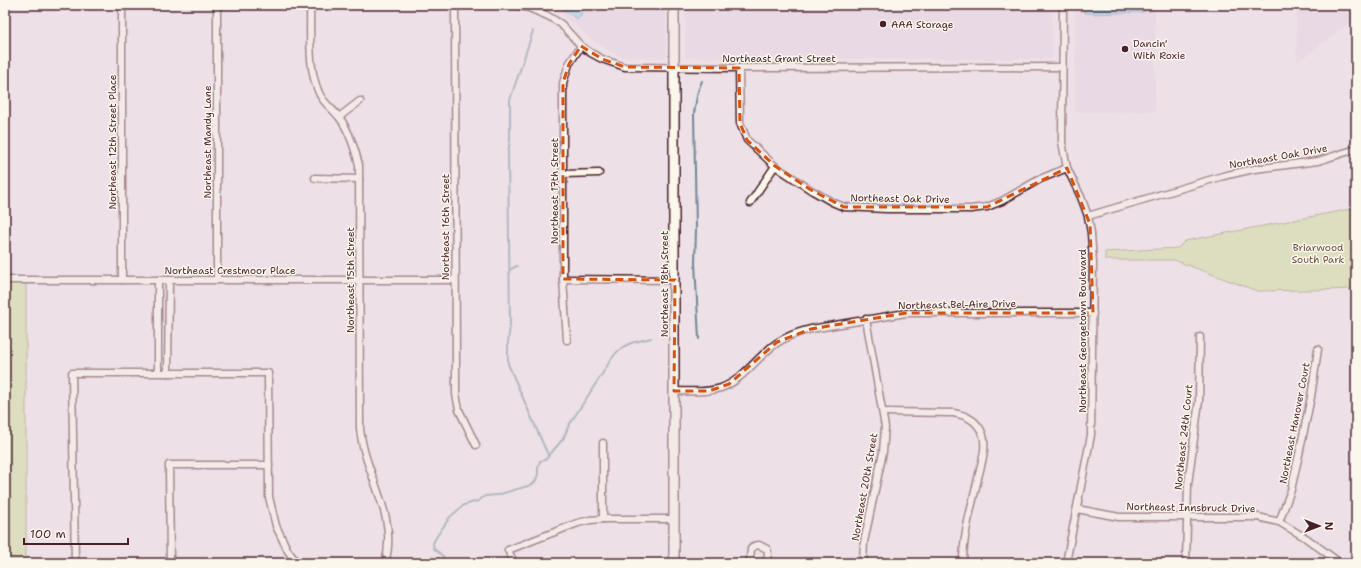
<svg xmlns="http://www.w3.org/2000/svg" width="1361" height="568" font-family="'Shantell Sans',sans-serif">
  <rect width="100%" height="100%" fill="#ede0e6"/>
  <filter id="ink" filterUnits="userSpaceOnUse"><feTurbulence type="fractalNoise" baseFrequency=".025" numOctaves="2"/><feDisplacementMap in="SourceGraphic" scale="8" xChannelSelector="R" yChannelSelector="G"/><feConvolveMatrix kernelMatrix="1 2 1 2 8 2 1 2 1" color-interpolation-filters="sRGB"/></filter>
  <g filter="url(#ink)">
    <!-- built -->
    <g fill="#e3d0e2">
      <polygon points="548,5 665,5 666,58 621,57 613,53 595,42 558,11"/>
      <polygon points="686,5 1052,5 1052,59 685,58"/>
      <polygon points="1075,5 1155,5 1155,111 1075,112"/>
      <polygon points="1296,5 1356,5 1356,18 1297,62"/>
    </g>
    <!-- green -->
    <g fill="#c8dc91" stroke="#897e5e">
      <polygon points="1356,208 1356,289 1257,291 1174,260 1105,260 1105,252 1178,248 1185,241"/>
      <rect x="5" y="283" width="21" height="280"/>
    </g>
    <!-- water -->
    <g fill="#84cee5" stroke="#6d889b">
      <polygon points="557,5 582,5 581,15 577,19"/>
      <polygon points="1082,5 1146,5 1146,10 1144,12 1093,14 1091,13 1085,13"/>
    </g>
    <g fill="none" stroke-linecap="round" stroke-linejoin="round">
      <!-- stream -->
      <g stroke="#6d889b" stroke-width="2">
        <polyline points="533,31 510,100 510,141 508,153 510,325 508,343 508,364 548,455"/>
        <polyline points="511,269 517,266"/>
        <polyline points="699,339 695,263 696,229 694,113 698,91 702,81"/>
        <polyline points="445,563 443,556 434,549 433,543 437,536 450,517 464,505 478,501 485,496 497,495 531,485 535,482 538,475 538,467 540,461 545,460 563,439 569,425 604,371 610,361 616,353 623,347 631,343 651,338"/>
      </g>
      <!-- street casing -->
      <g stroke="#4a1f2b" stroke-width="9">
        <g id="street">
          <polyline points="122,5 122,280"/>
          <polyline points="217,5 217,280"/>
          <path d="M310,5c1,29 -3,61 9,88 5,11 13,15 20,24 10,13 16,32 20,48l1,263c4,47 39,87 25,135"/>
          <polyline points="455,5 456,394 459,410 476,445"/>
          <polyline points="515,5 529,8 548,16 561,24 581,46 591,53 602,59 625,67 739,68 1062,67"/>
          <polyline points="1063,5 1062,142 1067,168 1081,197 1088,216 1091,233 1093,262 1091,435 1066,563"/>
          <polyline points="739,68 740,123 747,140 775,166 811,190 832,202 844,207 887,209 971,209 987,207 1002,201 1040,179 1067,168"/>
          <polyline points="339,117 360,101"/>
          <polyline points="564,174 599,173"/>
          <polyline points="315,178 359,179"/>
          <polyline points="750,203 775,166"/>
          <polyline points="1088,216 1223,176 1254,169 1318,161 1356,149"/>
          <polyline points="563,279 675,280"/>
          <polyline points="5,280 455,280"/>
          <polyline points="567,340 563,279 563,83 569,64 581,46"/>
          <polyline points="158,372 158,280"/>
          <polyline points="168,373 169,280"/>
          <path d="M674,391c16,0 32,2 47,-3 19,-7 31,-24 46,-37 12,-12 27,-18 44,-22l95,-16h187"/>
          <path d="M883,412l70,1c14,2 25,8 30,22 4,13 -2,30 -5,43 -6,28 -15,56 -15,85"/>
          <polyline points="1077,509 1119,517 1258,517 1279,522 1306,538 1340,563"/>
          <polyline points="603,519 603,443"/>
          <polyline points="1279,522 1291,490 1300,450 1311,397 1318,349"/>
          <polyline points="75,563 72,373 268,373 269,497 276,526 288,551 297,563"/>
          <polyline points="170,563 169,465 269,465"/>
          <polyline points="514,563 508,550 578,523 590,520 603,519 674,519"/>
          <path d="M753,563l-3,-4 1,-10 3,-3 5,-1 8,4c2,6 1,10 -4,14"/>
          <polyline points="863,563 864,542 883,452 885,427 866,319"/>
          <polyline points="1186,563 1188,484 1199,401 1200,337"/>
        </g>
      </g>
      <!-- secondary casing -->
      <g stroke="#4a1f2b" stroke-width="12">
        <polyline id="secondary" points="674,5 674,563"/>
      </g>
      <!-- street -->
      <use href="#street" stroke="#fbf7ec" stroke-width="6"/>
      <!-- secondary -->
      <use href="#secondary" stroke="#fbf7ec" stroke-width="9"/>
    </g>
  </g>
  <!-- marked area -->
  <path d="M0 0H1361V568H0ZM581,46l21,13 23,8 114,1 1,55 7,17 28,26 36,24 33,17h143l80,-39 23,56 3,89h-187l-95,16 -34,13 -48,42 -20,7h-35l1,-111 -112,-1v-196l6,-19z" fill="#ede0e6" fill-opacity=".55" fill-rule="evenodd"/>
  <path fill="none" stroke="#d8530f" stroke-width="3" stroke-dasharray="8 5" stroke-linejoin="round" d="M581,46l21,13 23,8 114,1 1,55 7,17 28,26 36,24 33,17h143l80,-39 23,56 3,89h-187l-95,16 -34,13 -48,42 -20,7h-35l1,-111 -112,-1v-196l6,-19z"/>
  <!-- markers -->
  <g fill="#4a1f2b" stroke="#fbf7ec" stroke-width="1.5">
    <circle cx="883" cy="24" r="4"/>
    <circle cx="1125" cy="49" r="4"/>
  </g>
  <g text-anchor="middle" stroke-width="3" stroke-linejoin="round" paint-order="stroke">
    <!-- poi labels -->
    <g font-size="10" fill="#4a1f2b" stroke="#fbf7ec" text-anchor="start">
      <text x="891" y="28">AAA Storage</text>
      <text x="1133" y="47">Dancin'<tspan x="1133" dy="12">With Roxie</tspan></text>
    </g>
    <!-- street labels -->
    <g font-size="10" fill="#4a1f2b" stroke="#fbf7ec">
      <text x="779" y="62">Northeast Grant Street</text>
      <text transform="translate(112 142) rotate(-90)" y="4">Northeast 12th Street Place</text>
      <text transform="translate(207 142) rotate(-90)" y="4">Northeast Mandy Lane</text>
      <text transform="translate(1278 156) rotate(-10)" y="4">Northeast Oak Drive</text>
      <text transform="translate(554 191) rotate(-90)" y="4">Northeast 17th Street</text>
      <text transform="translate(900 198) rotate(1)" y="4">Northeast Oak Drive</text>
      <text transform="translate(445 227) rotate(-90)" y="4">Northeast 16th Street</text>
      <text x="230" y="274">Northeast Crestmoor Place</text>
      <text transform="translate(350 280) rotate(-90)" y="4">Northeast 15th Street</text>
      <text transform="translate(664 284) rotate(-90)" y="4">Northeast 18th Street</text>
      <text transform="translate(957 304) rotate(-1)" y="4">Northeast Bel-Aire Drive</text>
      <text transform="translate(1082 331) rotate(-90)" y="4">Northeast Georgetown Boulevard</text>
      <text transform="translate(1294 423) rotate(-79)" y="4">Northeast Hanover Court</text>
      <text transform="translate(1183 437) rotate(-84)" y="4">Northeast 24th Court</text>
      <text transform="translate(864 487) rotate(-80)" y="4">Northeast 20th Street</text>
      <text transform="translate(1191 507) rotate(1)" y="4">Northeast Innsbruck Drive</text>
    </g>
    <!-- park labels -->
    <g font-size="10" fill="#6a4e44" stroke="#fbf7ec">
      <text x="1318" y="251">Briarwood<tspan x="1318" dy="12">South Park</tspan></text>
    </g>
  </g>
  <!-- margin -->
  <rect width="1361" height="568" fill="none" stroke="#fbf7ec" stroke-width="20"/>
  <rect x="10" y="10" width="1341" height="548" fill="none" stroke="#4a1f2b" stroke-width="1.5" filter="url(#ink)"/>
  <!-- north arrow -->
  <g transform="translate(1319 526) rotate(90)" stroke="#fbf7ec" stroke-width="3" paint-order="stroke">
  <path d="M0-3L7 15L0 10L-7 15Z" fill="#4a1f2b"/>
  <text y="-6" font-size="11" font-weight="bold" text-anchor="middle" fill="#4a1f2b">N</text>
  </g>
  <!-- scale -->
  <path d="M24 538v6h104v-6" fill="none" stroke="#4a1f2b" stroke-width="2"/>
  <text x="30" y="538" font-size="12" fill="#4a1f2b" stroke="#fbf7ec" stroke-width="3" paint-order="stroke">100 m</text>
</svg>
